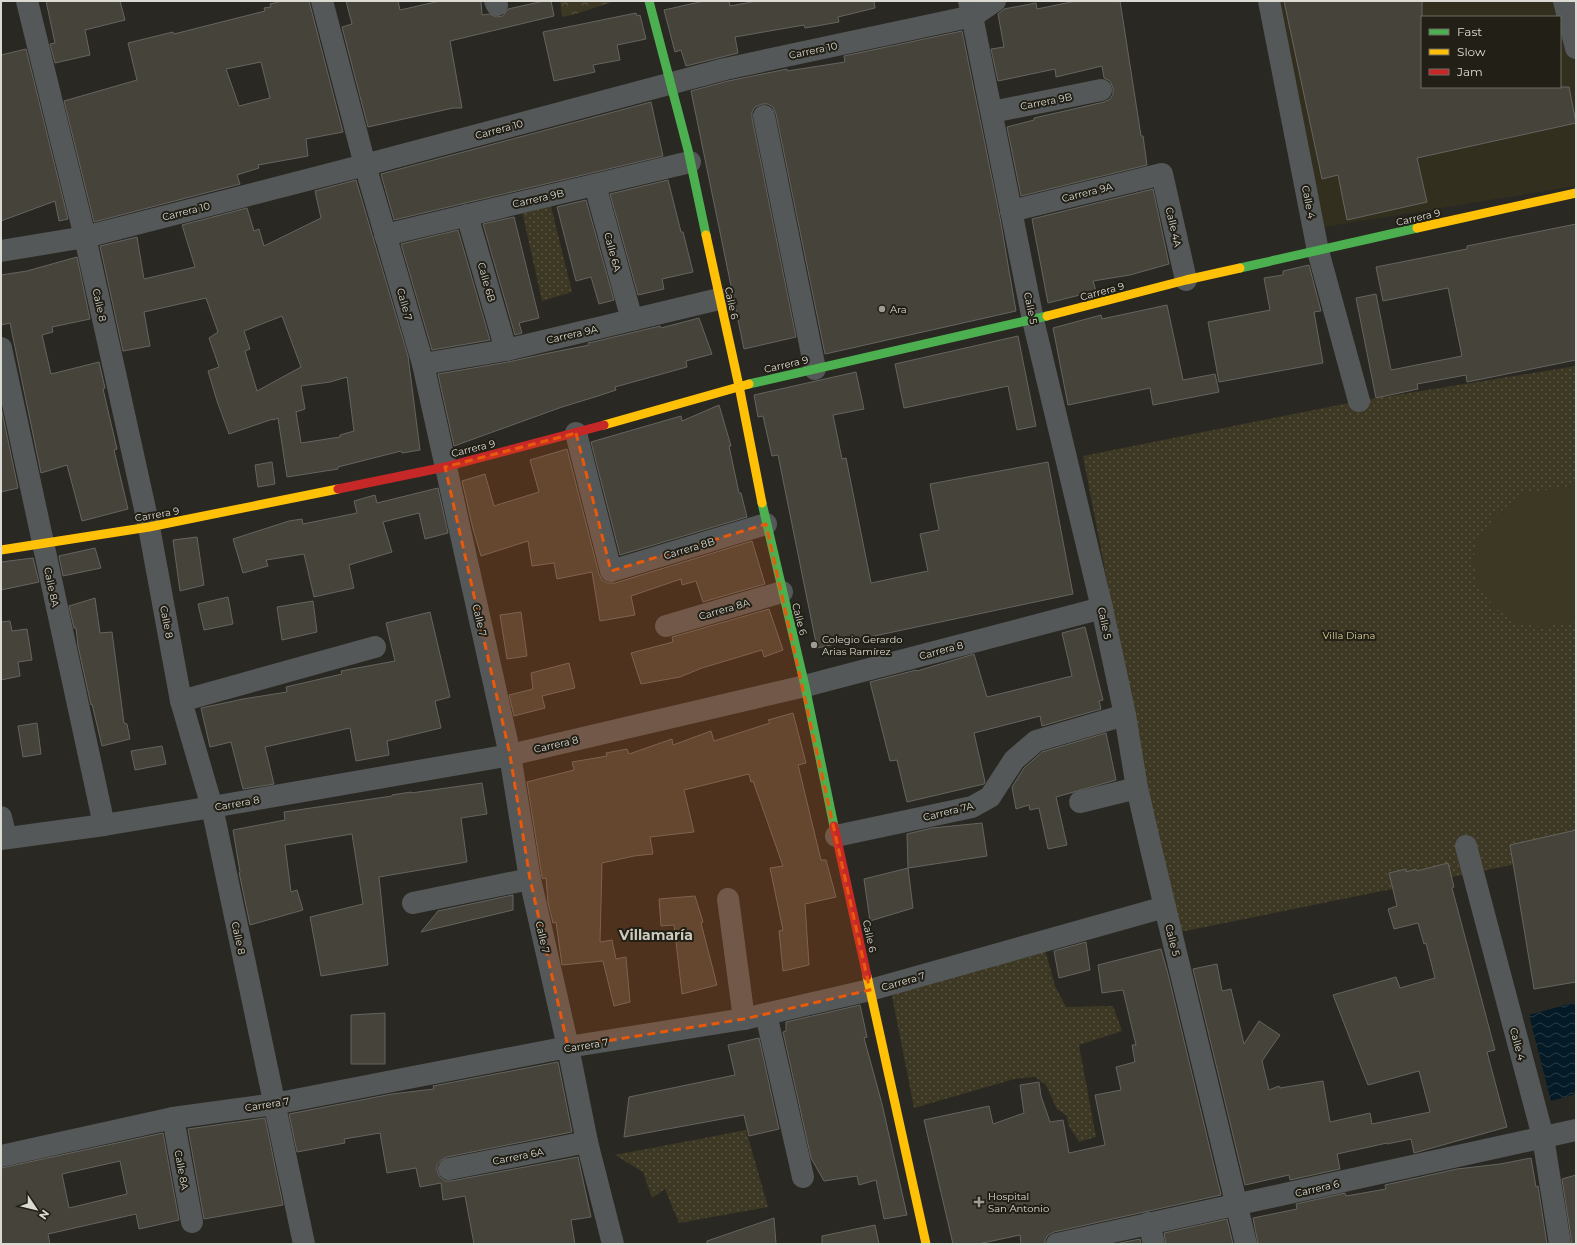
<svg xmlns="http://www.w3.org/2000/svg" width="1577" height="1245" font-family="Montserrat,sans-serif">
  <defs>
    <pattern id="forest-crowns" width="20" height="18" patternUnits="userSpaceOnUse"><rect width="20" height="18" fill="#3d3823"/><path d="M2 6a3 3 0 1 1 6 0M12 15a3 3 0 1 1 6 0" fill="none" stroke="#585442"/></pattern>
    <pattern id="park-dots" width="8" height="8" patternUnits="userSpaceOnUse"><rect width="8" height="8" fill="#3d3823"/><path d="M2 2h.1M6 6h.1" fill="none" stroke="#585442" stroke-width="1.8" stroke-linecap="round"/></pattern>
    <pattern id="water-waves" width="16" height="10" patternUnits="userSpaceOnUse"><rect width="16" height="10" fill="#041a26"/><path d="M0 5q4-4 8 0t8 0" fill="none" stroke="#283b45"/></pattern>
  </defs>
  <rect width="100%" height="100%" fill="#292822"/>
  <!-- built -->
  <path fill="#322f1f" fill-rule="evenodd" d="M1275,1h290l11,47v138l-258,42zM1422,17h138v70h-138z"/>
  <!-- forest -->
  <polygon fill="url(#forest-crowns)" points="560,1 615,1 576,14 562,17"/>
  <!-- park -->
  <g fill="url(#park-dots)">
    <polygon points="550,202 572,292 542,301 522,211"/>
    <polygon points="1576,366 1576,852 1175,933 1083,456 1359,401"/>
    <polygon points="1044,946 1055,986 1066,1007 1113,1006 1122,1031 1079,1045 1096,1137 1079,1142 1069,1126 1066,1115 1057,1109 1046,1085 1035,1077 1014,1079 914,1108 891,991"/>
    <polygon points="746,1130 768,1207 679,1223 665,1189 652,1198 643,1172 615,1155"/>
  </g>
  <!-- garden -->
  <polygon fill="#3d3823" points="1576,485 1576,622 1543,627 1516,623 1494,607 1478,586 1473,560 1477,542 1495,516 1522,494"/>
  <!-- water -->
  <polygon fill="url(#water-waves)" points="1576,1002 1576,1094 1551,1101 1529,1015"/>
  <!-- building -->
  <g fill="#45433a" stroke="#666460" fill-rule="evenodd">
    <polygon points="46,1 120,1 125,20 85,30 90,55 55,63 50,44 55,43"/>
    <path d="M282,1h27l34,131 -37,7 2,17 -50,9 1,3 -22,7 3,9 -146,38 -30,-121 73,-21 -9,-37 45,-11 1,2 91,-23 -1,-3 7,-1 -1,-3zM261,62l9,36 -31,8 -13,-37z"/>
    <polygon points="346,1 398,1 400,10 440,1 481,1 482,15 489,14 497,17 503,16 508,9 544,1 551,1 554,16 450,41 462,108 453,108 368,127 342,27 352,24"/>
    <polygon points="704,1 729,1 730,6 757,1 874,1 875,8 838,17 839,22 805,28 804,25 735,37 738,53 686,66 681,50 675,52 664,10"/>
    <polygon points="1076,1 1120,1 1141,136 1143,136 1147,165 1021,196 1007,127 1034,120 1034,118 1104,102 1110,99 1113,94 1113,88 1110,81 1104,78 1102,66 1056,77 1055,69 998,81 991,49 1004,47 998,14 1004,9 1036,3 1037,9"/>
    <polygon points="1284,1 1422,1 1422,87 1569,87 1576,123 1417,158 1427,202 1347,220 1338,175 1322,179"/>
    <polygon points="636,13 637,16 640,15 646,39 617,45 620,60 593,65 595,72 554,81 543,32"/>
    <polygon points="962,31 1000,218 1016,311 825,354 776,114 773,107 768,104 762,104 755,107 752,112 752,118 796,337 744,349 691,91 728,81 787,69 787,71 845,62 844,56"/>
    <polygon points="26,49 68,219 59,221 55,201 1,221 1,55"/>
    <polygon points="651,102 663,156 394,220 381,174"/>
    <path d="M356,180l52,176 12,94 -18,3 -1,-2 -63,16v2l-51,8 -9,-59 -5,2v-1l-44,15 -12,-33 -9,-30 11,-4 -10,-29 9,-6 -12,-34 -62,14 6,34 -27,5 -23,-105 37,-9 7,42 51,-12 -13,-42 65,-17 7,23 5,-2 5,17 57,-28 -6,-27zM282,316l19,51 -44,24 -12,-40 5,-2 -6,-18zM347,377l7,54 -14,4v2l-39,6 -5,-31 9,-3 -4,-23 29,-4z"/>
    <polygon points="668,180 681,232 683,232 693,272 662,279 664,289 638,295 610,194"/>
    <polygon points="1153,189 1169,264 1130,275 1093,281 1096,291 1048,303 1032,219"/>
    <polygon points="586,200 614,300 599,304 591,277 576,281 557,207"/>
    <polygon points="514,217 539,318 519,323 522,333 515,335 483,224"/>
    <polygon points="1576,224 1576,360 1467,382 1466,375 1417,384 1418,389 1376,398 1356,298 1376,294 1391,370 1462,356 1448,288 1383,301 1376,267 1467,249 1467,246"/>
    <polygon points="458,230 490,340 432,350 401,244"/>
    <polygon points="77,257 90,319 52,327 53,332 42,335 51,374 99,362 105,388 103,389 117,449 114,450 128,509 82,521 67,465 41,473 10,323 1,325 1,275 27,271"/>
    <polygon points="1309,265 1321,311 1314,312 1323,363 1219,382 1208,322 1270,310 1264,278 1283,275 1283,271"/>
    <polygon points="1167,305 1183,380 1215,374 1219,392 1153,405 1150,388 1068,405 1053,328 1101,315 1102,319"/>
    <polygon points="699,318 712,354 686,361 687,367 615,387 616,390 598,396 562,407 454,446 438,374 508,362 549,353 589,345 588,343 593,342 660,326 661,328"/>
    <polygon points="1018,336 1036,426 1017,430 1008,386 904,408 895,364"/>
    <polygon points="856,372 864,409 833,415 842,459 846,458 871,583 928,571 920,534 939,530 930,484 1048,462 1073,594 817,648 778,455 772,456 763,416 758,417 754,395"/>
    <polygon points="719,405 731,446 729,446 739,493 741,493 747,517 620,555 591,442 681,416 682,421"/>
    <polygon points="1,407 18,488 1,492"/>
    <polygon points="567,449 599,574 602,580 608,583 615,583 752,541 765,584 703,602 696,581 682,585 681,579 631,596 635,615 600,621 592,572 557,579 554,563 532,566 528,541 481,556 473,529 462,481 485,474 494,506 539,492 530,460"/>
    <polygon points="272,462 275,484 258,487 255,465"/>
    <polygon points="438,488 448,533 425,539 419,513 383,522 392,552 349,565 354,588 314,597 304,554 266,560 268,566 243,573 233,539 289,521 302,519 303,524 357,513 354,501 375,495 377,503"/>
    <polygon points="197,537 204,585 180,591 173,540"/>
    <polygon points="95,548 101,568 63,576 59,556"/>
    <polygon points="33,558 39,582 1,590 1,562"/>
    <polygon points="228,597 233,624 204,630 198,604"/>
    <polygon points="95,598 100,633 112,632 124,723 127,724 130,739 102,746 92,704 91,705 78,646 76,628 74,628 69,606"/>
    <polygon points="313,601 317,632 282,640 277,607"/>
    <polygon points="769,609 783,650 764,657 762,650 702,668 680,677 641,684 631,653 673,642 672,637"/>
    <polygon points="430,612 450,697 435,701 441,728 387,741 389,755 356,761 350,728 265,747 274,784 243,789 231,742 210,747 201,708 243,699 287,692 286,687 342,674 341,671 395,661 386,623"/>
    <polygon points="521,612 527,656 507,659 500,615"/>
    <polygon points="10,621 12,631 27,629 32,660 18,662 20,676 1,680 1,622"/>
    <polygon points="1085,627 1103,700 1099,701 1101,709 1042,726 1040,716 974,733 985,782 984,784 907,802 897,760 890,761 870,682 916,670 917,671 974,654 987,697 1072,676 1062,633"/>
    <polygon points="569,663 575,688 542,696 545,708 514,716 509,695 533,689 531,673"/>
    <polygon points="793,713 806,763 798,765 821,860 826,860 836,897 805,904 809,965 783,971 779,931 783,930 770,868 783,866 753,781 751,782 749,774 684,790 694,832 650,837 653,854 634,856 602,863 600,942 612,940 616,959 626,957 630,1002 614,1006 603,961 562,965 556,922 553,923 548,903 546,878 543,879 542,877 527,782 574,770 572,762 607,756 606,753 627,749 629,754 672,739 673,745 711,731 714,741 770,723 768,720"/>
    <polygon points="37,723 41,754 23,757 18,726"/>
    <polygon points="1106,733 1116,780 1056,797 1067,845 1048,849 1039,808 1030,810 1029,805 1016,809 1012,787 1024,768 1042,752"/>
    <polygon points="162,746 166,764 135,770 131,751"/>
    <polygon points="482,783 487,814 461,818 467,862 379,877 388,965 321,976 310,917 363,904 352,834 285,845 291,892 297,890 303,910 250,925 240,877 239,873 240,872 233,830 285,820 284,812 392,796 392,795 411,792 411,793"/>
    <polygon points="982,823 987,856 908,868 907,834 932,828"/>
    <polygon points="1576,830 1576,982 1534,989 1510,845"/>
    <polygon points="1448,863 1454,887 1452,888 1495,1050 1487,1052 1507,1127 1414,1153 1411,1139 1387,1144 1387,1143 1337,1154 1340,1169 1290,1180 1289,1175 1245,1185 1193,969 1217,964 1222,991 1231,989 1244,1044 1259,1021 1280,1035 1262,1061 1269,1090 1279,1086 1280,1088 1323,1081 1330,1122 1370,1113 1372,1124 1430,1112 1419,1071 1368,1085 1333,995 1396,977 1400,988 1435,978 1426,943 1424,944 1418,923 1394,929 1388,909 1397,906 1389,873 1406,869 1406,872 1416,869 1417,871"/>
    <polygon points="908,868 913,908 870,921 864,879"/>
    <polygon points="513,895 513,910 421,932 438,911"/>
    <polygon points="695,896 703,922 701,923 717,985 682,994 674,925 661,926 659,899"/>
    <polygon points="1086,942 1090,970 1059,978 1054,951"/>
    <polygon points="1161,949 1168,974 1221,1195 1054,1232 1048,1235 1045,1240 1045,1244 1021,1244 1020,1235 978,1244 953,1244 924,1120 989,1106 993,1124 1024,1113 1020,1085 1039,1082 1041,1096 1050,1122 1063,1120 1069,1153 1105,1145 1095,1095 1121,1090 1116,1067 1135,1062 1132,1045 1136,1045 1123,990 1102,993 1098,965"/>
    <polygon points="860,1005 867,1037 864,1038 882,1104 907,1215 884,1219 876,1180 859,1185 857,1176 824,1181 811,1158 783,1032 786,1031 786,1022"/>
    <polygon points="385,1013 385,1064 351,1064 351,1015"/>
    <polygon points="759,1038 779,1129 749,1136 744,1115 624,1137 629,1097 735,1075 728,1045"/>
    <polygon points="558,1062 572,1132 447,1157 441,1160 437,1165 437,1171 440,1177 445,1181 451,1181 578,1157 591,1217 571,1220 575,1244 474,1244 465,1196 443,1200 441,1183 420,1187 416,1168 387,1173 380,1133 344,1139 345,1143 297,1152 289,1114 392,1094 434,1089 433,1086"/>
    <polygon points="265,1118 283,1205 204,1219 188,1129"/>
    <path d="M163,1133l16,87 -40,9 -3,-15 -88,20 2,10h-49v-76zM120,1161l7,33 -58,14 -7,-34z"/>
    <polygon points="1531,1158 1536,1187 1538,1186 1547,1244 1258,1244 1253,1218 1297,1209 1296,1204 1345,1193 1346,1196 1386,1189 1385,1185 1457,1169 1500,1164"/>
    <polygon points="1576,1175 1576,1244 1572,1244 1562,1179"/>
    <polygon points="774,1218 776,1244 707,1244 707,1241"/>
    <polygon points="1227,1219 1233,1244 1166,1244 1164,1233"/>
    <polygon points="875,1225 879,1244 822,1244 822,1236"/>
    <polygon points="1140,1239 1141,1244 1115,1244"/>
  </g>
  <g fill="none" stroke-linecap="round" stroke-linejoin="round">
    <!-- street -->
    <g stroke="#545859" stroke-width="22">
      <polyline points="27,1 85,237 149,527 181,701 212,807 304,1244"/>
      <polyline points="322,1 365,165 423,364 510,755 530,879 568,1047 587,1142 613,1244"/>
      <polyline points="495,1 497,5"/>
      <polyline points="969,1 1033,320 1102,608 1125,715 1137,788 1152,853 1246,1244"/>
      <polyline points="1269,1 1318,251 1359,401"/>
      <polyline points="1564,1 1576,48"/>
      <polyline points="992,112 1101,90"/>
      <polyline points="764,116 815,369"/>
      <polyline points="595,185 632,320"/>
      <polyline points="1011,211 1162,174 1186,280"/>
      <polyline points="467,215 506,350"/>
      <polyline points="385,235 690,162"/>
      <polyline points="1,251 85,237 365,165 725,69 973,16 995,1"/>
      <polyline points="1,348 104,825"/>
      <polyline points="423,364 506,350 719,299"/>
      <polyline points="576,433 611,571 766,524"/>
      <polyline points="666,626 782,592"/>
      <polyline points="181,701 375,647"/>
      <polyline points="1080,802 1137,788"/>
      <polyline points="1,817 6,838"/>
      <polyline points="836,836 972,807 990,797 1014,760 1036,741 1125,715"/>
      <polyline points="1,839 104,825 212,807 510,755 805,686 1102,608"/>
      <polyline points="1466,846 1543,1137 1560,1244"/>
      <polyline points="728,899 744,1019"/>
      <polyline points="413,903 530,879"/>
      <polyline points="766,1014 803,1177"/>
      <polyline points="173,1118 192,1222"/>
      <polyline points="1,1156 173,1118 274,1104 568,1047 744,1019 870,990 1165,907"/>
      <polyline points="449,1169 587,1142"/>
      <polyline points="1149,1223 1154,1244"/>
      <polyline points="1057,1244 1576,1130"/>
    </g>
    <!-- fast -->
    <g stroke="#4caf50" stroke-width="9">
      <polyline points="649,1 688,150 706,235"/>
      <polyline points="1240,268 1417,228"/>
      <polyline points="749,384 1047,316"/>
      <polyline points="762,503 805,686 834,826"/>
    </g>
    <!-- slow -->
    <g stroke="#ffc107" stroke-width="9">
      <polyline points="1417,228 1576,193"/>
      <polyline points="706,235 739,386 762,503"/>
      <polyline points="1047,316 1186,280 1240,268"/>
      <polyline points="604,425 749,384"/>
      <polyline points="1,550 149,527 338,489"/>
      <polyline points="867,976 926,1244"/>
    </g>
    <!-- jam -->
    <g stroke="#c62828" stroke-width="9">
      <polyline points="338,489 445,467 604,425"/>
      <polyline points="834,826 867,976"/>
    </g>
  </g>
  <!-- marked area -->
  <path fill="#e8590c" fill-opacity="0.2" stroke="#e8590c" stroke-width="3" stroke-dasharray="8 5" stroke-linejoin="round" d="M576,433l35,138 155,-47 104,466 -126,29 -176,28 -38,-168 -20,-124 -65,-288z"/>
  <!-- markers -->
  <g fill="#9d9c95" stroke="#222016" stroke-width="1.5">
    <circle cx="882" cy="309" r="4"/>
    <circle cx="814" cy="645" r="4"/>
    <path d="M977 1196h4v4h4v4h-4v4h-4v-4h-4v-4h4z"/>
  </g>
  <g text-anchor="middle" stroke-width="4" stroke-linejoin="round" paint-order="stroke">
    <!-- street labels -->
    <g font-size="10" fill="#dbdad3" stroke="#222016">
      <text transform="translate(813 50) rotate(-12)" y="4">Carrera 10</text>
      <text transform="translate(1046 101) rotate(-11)" y="4">Carrera 9B</text>
      <text transform="translate(499 129) rotate(-15)" y="4">Carrera 10</text>
      <text transform="translate(1087 192) rotate(-14)" y="4">Carrera 9A</text>
      <text transform="translate(538 198) rotate(-13)" y="4">Carrera 9B</text>
      <text transform="translate(1309 202) rotate(79)" y="4">Calle 4</text>
      <text transform="translate(186 211) rotate(-14)" y="4">Carrera 10</text>
      <text transform="translate(1418 217) rotate(-13)" y="4">Carrera 9</text>
      <text transform="translate(1174 227) rotate(77)" y="4">Calle 4A</text>
      <text transform="translate(613 252) rotate(75)" y="4">Calle 6A</text>
      <text transform="translate(487 282) rotate(74)" y="4">Calle 6B</text>
      <text transform="translate(1102 291) rotate(-15)" y="4">Carrera 9</text>
      <text transform="translate(732 303) rotate(78)" y="4">Calle 6</text>
      <text transform="translate(405 304) rotate(74)" y="4">Calle 7</text>
      <text transform="translate(100 305) rotate(78)" y="4">Calle 8</text>
      <text transform="translate(1031 308) rotate(78)" y="4">Calle 5</text>
      <text transform="translate(572 334) rotate(-13)" y="4">Carrera 9A</text>
      <text transform="translate(786 364) rotate(-13)" y="4">Carrera 9</text>
      <text transform="translate(473 448) rotate(-14)" y="4">Carrera 9</text>
      <text transform="translate(157 514) rotate(-10)" y="4">Carrera 9</text>
      <text transform="translate(689 548) rotate(-17)" y="4">Carrera 8B</text>
      <text transform="translate(52 587) rotate(78)" y="4">Calle 8A</text>
      <text transform="translate(724 609) rotate(-16)" y="4">Carrera 8A</text>
      <text transform="translate(800 619) rotate(76)" y="4">Calle 6</text>
      <text transform="translate(480 620) rotate(77)" y="4">Calle 7</text>
      <text transform="translate(167 622) rotate(79)" y="4">Calle 8</text>
      <text transform="translate(1105 623) rotate(78)" y="4">Calle 5</text>
      <text transform="translate(941 650) rotate(-15)" y="4">Carrera 8</text>
      <text transform="translate(556 744) rotate(-13)" y="4">Carrera 8</text>
      <text transform="translate(237 803) rotate(-10)" y="4">Carrera 8</text>
      <text transform="translate(948 811) rotate(-14)" y="4">Carrera 7A</text>
      <text transform="translate(870 936) rotate(78)" y="4">Calle 6</text>
      <text transform="translate(543 937) rotate(77)" y="4">Calle 7</text>
      <text transform="translate(239 938) rotate(78)" y="4">Calle 8</text>
      <text transform="translate(1173 940) rotate(76)" y="4">Calle 5</text>
      <text transform="translate(903 981) rotate(-16)" y="4">Carrera 7</text>
      <text transform="translate(1518 1044) rotate(75)" y="4">Calle 4</text>
      <text transform="translate(586 1045) rotate(-9)" y="4">Carrera 7</text>
      <text transform="translate(267 1104) rotate(-9)" y="4">Carrera 7</text>
      <text transform="translate(518 1156) rotate(-11)" y="4">Carrera 6A</text>
      <text transform="translate(182 1170) rotate(80)" y="4">Calle 8A</text>
      <text transform="translate(1317 1188) rotate(-13)" y="4">Carrera 6</text>
    </g>
    <!-- poi labels -->
    <g font-size="10" fill="#dbdad3" stroke="#222016" text-anchor="start">
      <text x="890" y="313">Ara</text>
      <text x="822" y="643">Colegio Gerardo<tspan x="822" dy="12">Arias Ramírez</tspan></text>
      <text x="988" y="1200">Hospital<tspan x="988" dy="12">San Antonio</tspan></text>
    </g>
    <!-- park labels -->
    <g font-size="10" fill="#d9cf96" stroke="#222016">
      <text x="1349" y="639">Villa Diana</text>
    </g>
    <!-- district labels -->
    <g font-size="14" font-weight="bold" fill="#cdcabd" stroke="#222016">
      <text x="656" y="940">Villamaría</text>
    </g>
  </g>
  <!-- border -->
  <rect width="1577" height="1245" fill="none" stroke="#dbdad3" stroke-width="4"/>
  <!-- legend -->
  <rect x="1421" y="16" width="140" height="72" fill="#222016" stroke="#6c6a62"/>
  <rect x="1429" y="29" width="20" height="6" fill="#4caf50" stroke="#6c6a62"/>
  <text x="1457" y="36" font-size="12" fill="#dbdad3">Fast</text>
  <rect x="1429" y="49" width="20" height="6" fill="#ffc107" stroke="#6c6a62"/>
  <text x="1457" y="56" font-size="12" fill="#dbdad3">Slow</text>
  <rect x="1429" y="69" width="20" height="6" fill="#c62828" stroke="#6c6a62"/>
  <text x="1457" y="76" font-size="12" fill="#dbdad3">Jam</text>
  <!-- north arrow -->
  <g transform="translate(36 1209) rotate(125)" stroke="#222016" stroke-width="3" paint-order="stroke">
  <path d="M0-3L7 15L0 10L-7 15Z" fill="#dbdad3"/>
  <text y="-6" font-size="11" font-weight="bold" text-anchor="middle" fill="#dbdad3">N</text>
  </g>
</svg>
